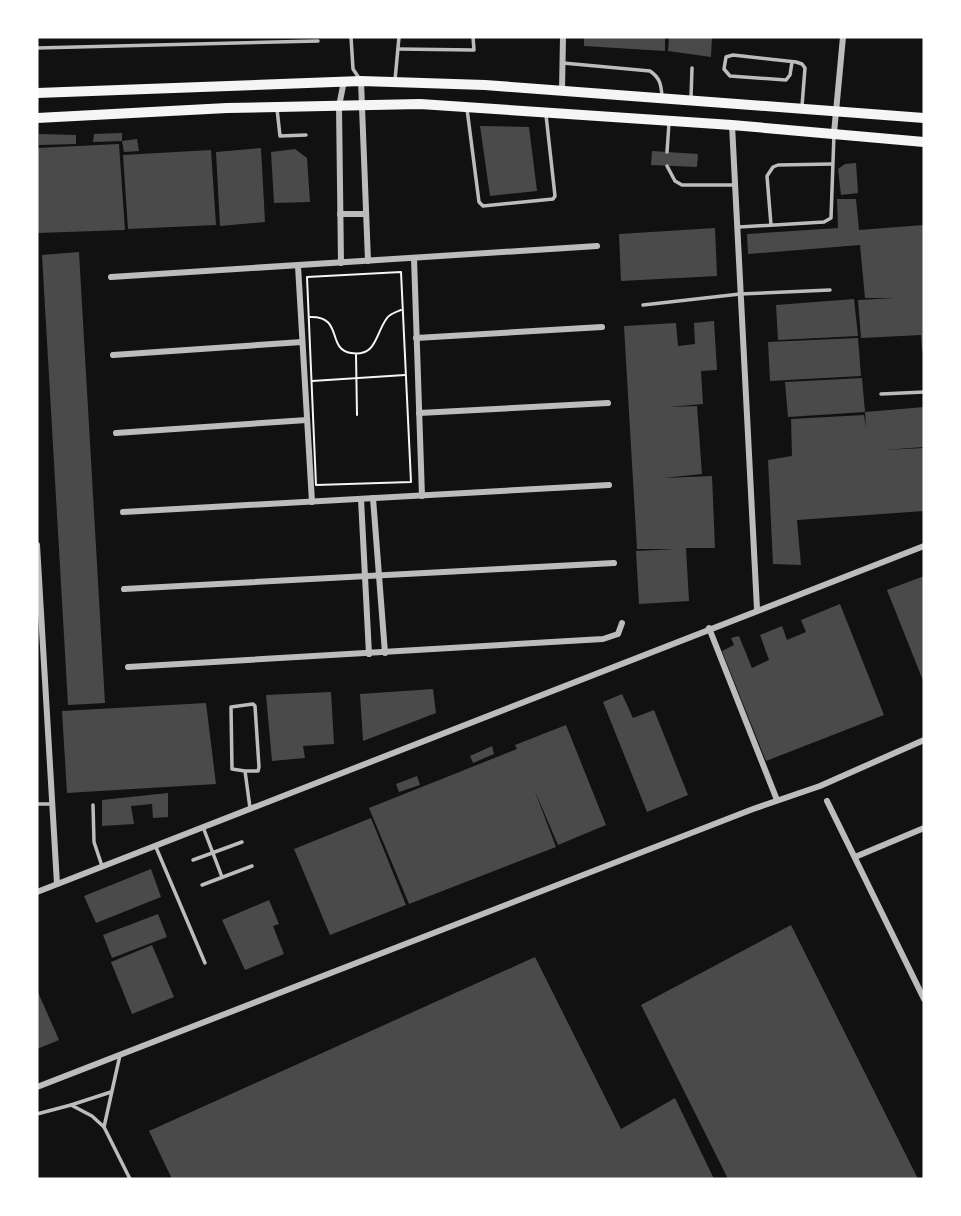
<svg xmlns="http://www.w3.org/2000/svg" width="961" height="1216" font-family="'IBM Plex Sans',sans-serif">
  <rect width="100%" height="100%" fill="#111"/>
  <!-- building -->
  <g fill="#4a4a4a">
    <polygon points="584,37 665,37 665,51 584,46"/>
    <polygon points="669,37 712,37 711,57 668,51"/>
    <polygon points="480,126 529,127 537,191 490,196"/>
    <polygon points="122,133 122,141 93,142 94,134"/>
    <polygon points="39,134 76,135 76,144 39,145"/>
    <polygon points="137,139 139,151 124,152 122,141"/>
    <polygon points="119,144 125,230 37,233 37,148"/>
    <polygon points="261,148 265,222 220,226 216,152"/>
    <polygon points="295,149 307,158 310,202 274,203 271,152"/>
    <polygon points="211,150 216,225 128,229 123,155"/>
    <polygon points="652,151 698,154 697,167 651,165"/>
    <polygon points="856,163 858,193 841,195 838,169 845,164"/>
    <polygon points="837,199 856,199 859,230 924,225 924,351 922,351 921,335 861,338 858,300 894,298 865,298 860,245 748,254 747,234 838,228"/>
    <polygon points="715,228 717,276 621,281 619,234"/>
    <polygon points="79,252 105,703 68,705 42,255"/>
    <polygon points="854,299 858,336 778,340 776,305"/>
    <polygon points="714,321 717,370 701,371 703,404 668,407 697,406 702,474 663,478 712,476 715,548 686,548 689,601 639,604 636,551 676,549 637,549 624,326 676,323 678,346 695,344 694,323"/>
    <polygon points="858,338 861,376 770,381 768,342"/>
    <polygon points="862,378 865,412 788,417 785,382"/>
    <polygon points="924,407 924,447 883,450 924,448 924,511 797,520 801,565 773,564 768,460 792,456 791,419 864,415 866,428 865,412"/>
    <polygon points="924,576 924,683 887,590"/>
    <polygon points="840,604 884,715 766,761 722,651 734,645 731,638 739,636 752,668 769,660 760,635 782,626 787,640 806,632 801,620"/>
    <polygon points="433,689 436,713 363,741 360,694"/>
    <polygon points="331,692 334,744 303,746 305,758 272,761 266,695"/>
    <polygon points="622,694 633,718 654,710 688,795 647,812 603,702"/>
    <polygon points="206,703 216,784 67,793 62,711"/>
    <polygon points="566,725 606,825 558,845 534,789 556,847 409,904 369,808 517,749 515,745"/>
    <polygon points="492,746 494,754 473,763 470,756"/>
    <polygon points="417,776 420,785 399,792 396,784"/>
    <polygon points="168,793 168,817 153,818 152,804 131,806 134,824 102,826 102,800"/>
    <polygon points="371,818 406,905 330,935 294,849"/>
    <polygon points="151,869 161,897 96,923 84,896"/>
    <polygon points="269,900 279,924 273,926 284,954 245,970 222,920"/>
    <polygon points="158,914 167,937 112,958 103,935"/>
    <polygon points="791,925 918,1179 728,1179 641,1005"/>
    <polygon points="152,945 174,997 132,1014 111,962"/>
    <polygon points="535,957 621,1129 675,1098 714,1179 172,1179 149,1131"/>
    <polygon points="37,990 59,1040 37,1049"/>
  </g>
  <g fill="none" stroke-linecap="round" stroke-linejoin="round">
    <!-- path -->
    <g stroke="#f5f5f5" stroke-width="2">
      <polygon points="401,272 411,482 316,485 307,277"/>
      <path d="M310,317c34,-1 16,32 41,36 26,4 24,-19 36,-35 3,-4 9,-6 14,-8"/>
      <polyline points="356,355 357,415"/>
      <polyline points="312,381 405,375"/>
    </g>
    <!-- service -->
    <g stroke="#bcbcbc" stroke-width="3.5">
      <polyline points="351,37 353,69 359,78"/>
      <polyline points="37,48 318,41"/>
      <polyline points="398,49 474,50 473,37"/>
      <polyline points="792,62 790,75 786,80 730,76 724,69 726,57 733,55 796,62 802,64 805,68 802,106"/>
      <path d="M563,63l87,8c10,7 11,13 12,25"/>
      <polyline points="395,80 399,37"/>
      <polyline points="691,98 692,68"/>
      <polyline points="277,109 280,136 306,135"/>
      <polyline points="467,109 479,202 483,206 553,199 555,196 546,115"/>
      <polyline points="667,152 669,123"/>
      <polyline points="667,166 675,181 682,185 735,185"/>
      <polyline points="771,225 767,176 773,167 778,165 832,164"/>
      <polyline points="739,227 824,222 831,218 834,134"/>
      <polyline points="643,305 740,294 830,290"/>
      <polyline points="881,394 924,392"/>
      <polyline points="245,771 232,769 231,707 253,704 255,706 259,767 258,771 245,771 250,808"/>
      <polyline points="37,804 52,804"/>
      <polyline points="93,805 94,842 102,866"/>
      <polyline points="203,827 222,877"/>
      <polyline points="155,845 205,963"/>
      <polyline points="193,860 242,842"/>
      <polyline points="202,885 252,866"/>
      <polyline points="120,1055 104,1127 130,1179"/>
      <polyline points="71,1105 111,1092"/>
      <polyline points="37,1114 71,1105 92,1116 104,1127"/>
    </g>
    <!-- minor -->
    <g stroke="#bcbcbc" stroke-width="6">
      <polyline points="361,81 368,261"/>
      <polyline points="562,90 563,37"/>
      <polyline points="732,125 757,609"/>
      <polyline points="834,133 843,37"/>
      <polyline points="340,214 366,214"/>
      <polyline points="414,258 422,496"/>
      <polyline points="341,263 339,106 344,81"/>
      <polyline points="298,266 312,502"/>
      <polyline points="111,277 597,246"/>
      <polyline points="416,338 602,327"/>
      <polyline points="113,355 302,342"/>
      <polyline points="419,413 608,403"/>
      <polyline points="116,433 307,420"/>
      <polyline points="373,498 385,653"/>
      <polyline points="361,499 369,654"/>
      <polyline points="123,512 609,485"/>
      <polyline points="37,545 57,884"/>
      <polyline points="124,589 614,563"/>
      <polyline points="709,628 777,800"/>
      <polyline points="128,667 603,639 618,634 622,623"/>
      <polyline points="827,801 924,999"/>
      <polyline points="855,857 924,828"/>
      <polyline points="37,892 924,546"/>
      <polyline points="37,1087 753,809 820,786 924,740"/>
    </g>
    <!-- secondary -->
    <g stroke="#f5f5f5" stroke-width="10">
      <polyline points="37,93 361,81 485,85 924,118"/>
      <polyline points="37,118 227,108 420,104 732,125 924,142"/>
    </g>
  </g>
  <!-- border -->
  <rect width="961" height="1216" fill="none" stroke="#ffffff" stroke-width="77"/>
</svg>
